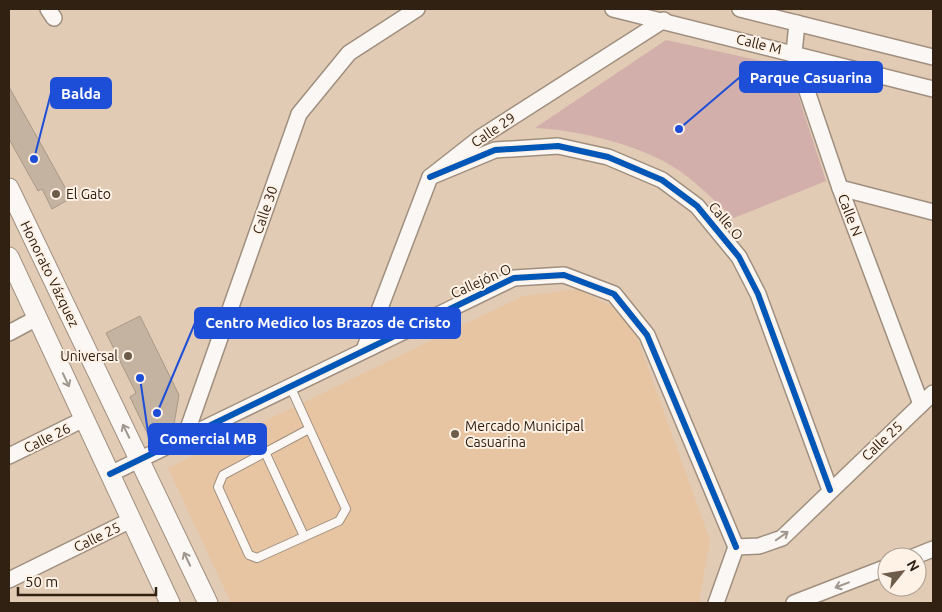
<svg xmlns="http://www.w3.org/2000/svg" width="942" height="612" font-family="Ubuntu,sans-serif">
  <rect width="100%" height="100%" fill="#e1cbb5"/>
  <!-- built -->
  <polygon fill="#e8c5a2" points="577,289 613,307 636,334 710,540 699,603 231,603 168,468 523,296"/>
  <!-- green -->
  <path fill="#d2afaa" d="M666,40l123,27 37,114 -92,37c-20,-17 -40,-39 -62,-52 -36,-22 -95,-36 -137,-38z"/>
  <!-- building -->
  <g fill="#c5b3a2" stroke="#a99887">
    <polygon points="9,87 71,198 52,209 42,189 38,191 9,139"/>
    <polygon points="140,316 179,395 173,430 151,441 130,397 136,393 106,333"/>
  </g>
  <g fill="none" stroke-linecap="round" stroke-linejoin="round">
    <!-- service casing -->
    <g stroke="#a08f7e" stroke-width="10">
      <g id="service">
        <polyline points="290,386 346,509 339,521 257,558 249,555 218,487 223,475 309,429"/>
        <polyline points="265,452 304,536"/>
      </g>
    </g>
    <!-- minor casing -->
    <g stroke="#a08f7e" stroke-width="18">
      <g id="minor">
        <polyline points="48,9 54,18"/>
        <polyline points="613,9 933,89"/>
        <polyline points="740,9 933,57"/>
        <polyline points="797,23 794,53 840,188 921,404"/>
        <polyline points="430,177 495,150 558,146 608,157 662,180 697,206 739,257 758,294 830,490"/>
        <polyline points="840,188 933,212"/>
        <polyline points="9,333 37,318"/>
        <polyline points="364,350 430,177 481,137 664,20"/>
        <polyline points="185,437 299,114 349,53 417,9"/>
        <polyline points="9,456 84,419"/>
        <polyline points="110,474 514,278 564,275 614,294 647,335 736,547"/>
        <polyline points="736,547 759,546 782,538 933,393"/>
        <polyline points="913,557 933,549"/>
        <polyline points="9,580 131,520"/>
        <polyline points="716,603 736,547"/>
        <polyline points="794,603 887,567"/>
      </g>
    </g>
    <!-- tertiary casing -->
    <g stroke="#a08f7e" stroke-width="21">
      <g id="tertiary">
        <polyline points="9,188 208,603"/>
        <polyline points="9,257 170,603"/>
      </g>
    </g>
    <!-- service -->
    <use href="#service" stroke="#faf7f4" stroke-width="8"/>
    <!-- minor -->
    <use href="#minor" stroke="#faf7f4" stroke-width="15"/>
    <!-- tertiary -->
    <use href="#tertiary" stroke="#faf7f4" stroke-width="19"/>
    <!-- cycleway casing -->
    <g stroke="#fef1e5" stroke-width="9">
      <g id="cycleway">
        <polyline points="430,177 495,150 558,146 608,157 662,180 697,206 739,257 758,294 830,490"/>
        <polyline points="110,474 514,278 564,275 614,294 647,335 736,547"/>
      </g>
    </g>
    <!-- cycleway -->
    <use href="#cycleway" stroke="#0057b8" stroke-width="6"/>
  </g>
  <!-- one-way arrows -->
  <defs><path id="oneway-shaft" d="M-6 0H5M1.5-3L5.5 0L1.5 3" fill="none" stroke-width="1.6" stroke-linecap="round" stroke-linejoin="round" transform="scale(1.25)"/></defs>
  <g stroke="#9f978e">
    <use href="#oneway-shaft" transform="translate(66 380) rotate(65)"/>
    <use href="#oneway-shaft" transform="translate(126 431) rotate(-116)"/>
    <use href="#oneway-shaft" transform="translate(782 536) rotate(-35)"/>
    <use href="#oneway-shaft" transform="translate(187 559) rotate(-115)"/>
    <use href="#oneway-shaft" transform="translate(842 585) rotate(159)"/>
  </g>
  <!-- markers -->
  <g fill="#6e5c4b" stroke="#fef1e5" stroke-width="2">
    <circle cx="56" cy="194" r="5"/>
    <circle cx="128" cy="356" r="5"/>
    <circle cx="455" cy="434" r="5"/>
  </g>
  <g text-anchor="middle" stroke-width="4" stroke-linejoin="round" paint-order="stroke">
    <!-- street labels -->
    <g font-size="14" fill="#302112" stroke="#fef1e5">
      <text transform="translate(759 44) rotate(14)" y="5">Calle M</text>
      <text transform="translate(493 130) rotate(-34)" y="5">Calle 29</text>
      <text transform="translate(265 210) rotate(-71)" y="5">Calle 30</text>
      <text transform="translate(850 215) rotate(69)" y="5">Calle N</text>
      <text transform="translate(726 221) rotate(50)" y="5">Calle O</text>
      <text transform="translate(50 274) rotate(64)" y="5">Honorato Vázquez</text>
      <text transform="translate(481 281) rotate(-24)" y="5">Callejón O</text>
      <text transform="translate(47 438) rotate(-26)" y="5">Calle 26</text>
      <text transform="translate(882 441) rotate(-43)" y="5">Calle 25</text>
      <text transform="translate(97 537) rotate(-26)" y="5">Calle 25</text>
    </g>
    <!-- poi labels -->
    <g font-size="14" fill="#302112" stroke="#fef1e5" text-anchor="start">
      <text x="66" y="199">El Gato</text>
      <text x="118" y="361" text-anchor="end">Universal</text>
      <text x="465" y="431">Mercado Municipal<tspan x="465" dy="16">Casuarina</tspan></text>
    </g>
  </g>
  <!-- callouts -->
  <path fill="none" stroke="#1d4ed8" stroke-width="2" d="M679 129L740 77M34 159L51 93M157 413L195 323M140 378L149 439"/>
  <g fill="#1d4ed8" stroke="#fef1e5" stroke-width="2">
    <circle cx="679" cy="129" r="5"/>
    <circle cx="34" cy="159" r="5"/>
    <circle cx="157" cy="413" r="5"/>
    <circle cx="140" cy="378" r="5"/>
  </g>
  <g fill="#1d4ed8" stroke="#1d4ed8" stroke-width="2">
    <rect x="740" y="62" width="142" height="30" rx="5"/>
    <rect x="51" y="78" width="60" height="30" rx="5"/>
    <rect x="195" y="308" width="265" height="30" rx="5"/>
    <rect x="149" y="424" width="117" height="30" rx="5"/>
  </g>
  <g font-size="15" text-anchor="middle" font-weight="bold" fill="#fff">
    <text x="811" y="83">Parque Casuarina</text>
    <text x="81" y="99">Balda</text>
    <text x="328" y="328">Centro Medico los Brazos de Cristo</text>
    <text x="208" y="444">Comercial MB</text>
  </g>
  <!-- border -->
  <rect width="942" height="612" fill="none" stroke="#302112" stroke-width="20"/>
  <!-- north arrow -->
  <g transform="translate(902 572) rotate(60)"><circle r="24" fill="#fef1e5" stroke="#ac9e91"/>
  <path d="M0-4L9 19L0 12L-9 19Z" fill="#6e5c4b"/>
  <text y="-8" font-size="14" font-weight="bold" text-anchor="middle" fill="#302112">N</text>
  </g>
  <!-- scale -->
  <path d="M18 587v8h138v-8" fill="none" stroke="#302112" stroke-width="2.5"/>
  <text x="25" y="587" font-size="15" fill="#302112" stroke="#fef1e5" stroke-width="4" paint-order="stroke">50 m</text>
</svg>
